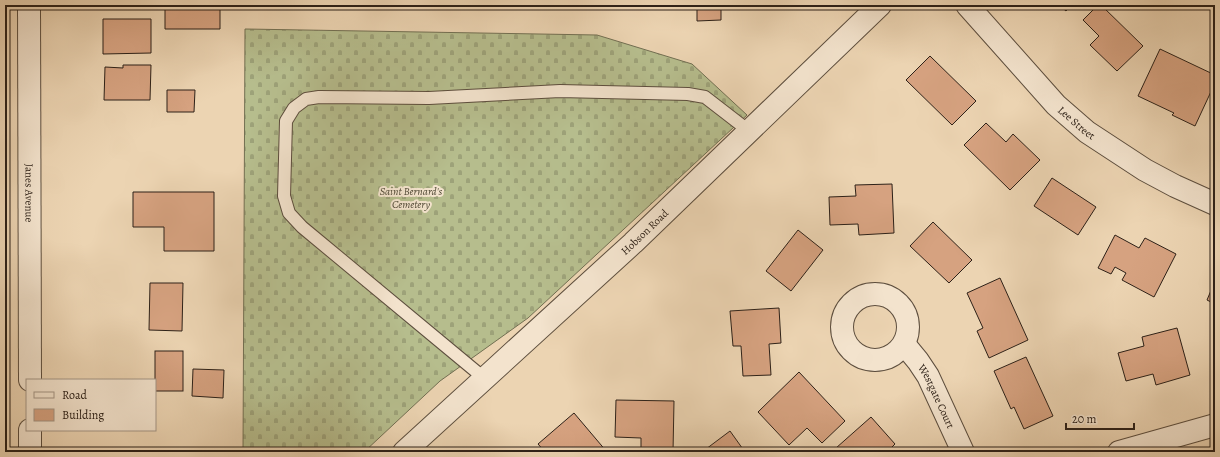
<svg xmlns="http://www.w3.org/2000/svg" width="1220" height="457" font-family="Alegreya,serif">
  <defs>
    <pattern id="cemetery-stones" width="16" height="16" patternUnits="userSpaceOnUse"><rect width="16" height="16" fill="#b6bd8d"/><path d="M2 7V4a2 2 0 0 1 4 0v3zM10 15v-3a2 2 0 0 1 4 0v3z" fill="#9da279"/></pattern>
  </defs>
  <rect width="100%" height="100%" fill="#ecd4b2"/>
  <filter id="stains"><feTurbulence type="fractalNoise" baseFrequency=".005" numOctaves="4"/><feColorMatrix values="0 0 0 0 .2 0 0 0 0 .09 0 0 0 0 .02 0 0 0 .5 -.17"/></filter>
  <radialGradient id="worn" r=".72"><stop offset=".6" stop-color="#630" stop-opacity="0"/><stop offset="1" stop-color="#630" stop-opacity=".3"/></radialGradient>
  <!-- cemetery -->
  <polygon fill="url(#cemetery-stones)" stroke="#726f52" points="245,29 597,35 692,64 747,115 528,318 440,381 364,452 243,452"/>
  <!-- building -->
  <g fill="#d6a280" stroke="#2d2118">
    <polygon points="697,5 721,5 721,20 697,21"/>
    <polygon points="1059,5 1071,5 1066,11"/>
    <polygon points="1098,5 1101,5 1143,46 1117,71 1090,45 1099,36 1083,20"/>
    <polygon points="165,6 220,7 220,29 165,29"/>
    <polygon points="103,19 151,19 151,53 103,54"/>
    <polygon points="1160,49 1215,75 1215,83 1195,126 1172,115 1174,113 1138,96"/>
    <polygon points="930,56 976,101 952,125 906,80"/>
    <polygon points="123,65 151,65 150,100 104,100 105,67 123,68"/>
    <polygon points="167,90 195,90 194,112 167,112"/>
    <polygon points="986,123 1006,142 1013,134 1040,160 1010,190 964,145"/>
    <polygon points="1052,178 1096,207 1078,235 1034,206"/>
    <polygon points="892,184 894,233 859,235 858,224 830,225 829,197 856,196 855,185"/>
    <polygon points="133,192 214,192 214,251 164,251 164,227 133,227"/>
    <polygon points="933,222 972,260 949,283 910,246"/>
    <polygon points="798,230 823,250 791,291 766,271"/>
    <polygon points="1115,235 1139,248 1145,238 1176,254 1154,297 1122,280 1126,273 1115,267 1111,274 1098,268"/>
    <polygon points="1000,278 1028,340 989,358 977,331 983,328 967,293"/>
    <polygon points="1215,281 1215,304 1207,300"/>
    <polygon points="150,283 183,283 182,331 149,330"/>
    <polygon points="779,308 781,343 769,344 771,375 743,376 741,346 733,346 730,311"/>
    <polygon points="1177,328 1190,375 1156,385 1153,374 1126,381 1118,353 1144,346 1142,337"/>
    <rect x="155" y="351" width="28" height="40"/>
    <polygon points="1026,357 1053,416 1024,429 1014,407 1011,409 994,371"/>
    <polygon points="193,369 224,370 223,398 192,396"/>
    <polygon points="799,372 845,421 822,443 807,428 789,445 758,412"/>
    <polygon points="616,400 674,401 673,452 641,451 641,438 615,437"/>
    <polygon points="574,413 607,452 545,452 538,444"/>
    <polygon points="871,417 895,444 888,451 888,452 840,452 836,448"/>
    <polygon points="730,431 745,452 702,452"/>
  </g>
  <g fill="none" stroke-linecap="round" stroke-linejoin="round">
    <!-- lane casing -->
    <g stroke="#5d4e3e" stroke-width="14">
      <polyline id="lane" points="484,378 302,227 289,213 284,196 286,121 294,108 306,99 319,97 429,98 560,91 688,94 705,97 749,131"/>
    </g>
    <!-- street casing -->
    <g stroke="#5d4e3e" stroke-width="24">
      <g id="street">
        <path id="s1" d="M29,5l1,375"/>
        <path id="s2" d="M967,5l89,100 31,27 58,38 30,16 40,18"/>
        <circle cx="875" cy="327" r="33"/>
        <path id="s3" d="M904,344l14,17 10,15 35,76"/>
        <polyline points="30,430 30,452"/>
        <path id="s4" d="M404,452l229,-209 247,-238"/>
        <polyline points="1119,452 1215,425"/>
      </g>
    </g>
    <!-- lane -->
    <use href="#lane" stroke="#f3e3cd" stroke-width="12"/>
    <!-- street -->
    <use href="#street" stroke="#f3e3cd" stroke-width="22"/>
  </g>
  <g text-anchor="middle" stroke-width="4" stroke-linejoin="round" paint-order="stroke">
    <!-- street labels -->
    <g font-size="11" fill="#2d2118" stroke="#f3e3cd">
      <text dy="4" stroke="none"><textPath href="#s2" startOffset="161">Lee Street</textPath></text>
      <text dy="4" stroke="none"><textPath href="#s1" startOffset="188">Janes Avenue</textPath></text>
      <text dy="4" stroke="none"><textPath href="#s4" startOffset="326">Hobson Road</textPath></text>
      <text dy="4" stroke="none"><textPath href="#s3" startOffset="62">Westgate Court</textPath></text>
    </g>
    <!-- park labels -->
    <g font-size="11" font-style="italic" fill="#4f4835" stroke="#f3e3cd">
      <text x="411" y="195">Saint Bernard's<tspan x="411" dy="13">Cemetery</tspan></text>
    </g>
  </g>
  <!-- margin -->
  <rect width="1220" height="457" fill="none" stroke="#ecd4b2" stroke-width="20"/>
  <rect x="6" y="6" width="1208" height="445" fill="none" stroke="#2d2118" stroke-width="2"/>
  <rect x="10" y="10" width="1200" height="437" fill="none" stroke="#2d2118"/>
  <!-- legend -->
  <rect x="26" y="379" width="130" height="52" fill="#f3e3cd" stroke="#a49585"/>
  <rect x="34" y="392" width="20" height="6" fill="#f3e3cd" stroke="#a49585"/>
  <text x="62" y="399" font-size="12" fill="#2d2118">Road</text>
  <rect x="34" y="409" width="20" height="12" fill="#d6a280" stroke="#a49585"/>
  <text x="62" y="419" font-size="12" fill="#2d2118">Building</text>
  <!-- scale -->
  <path d="M1066 423v6h68v-6" fill="none" stroke="#2d2118" stroke-width="2"/>
  <text x="1072" y="423" font-size="12" fill="#2d2118" stroke="#f3e3cd" stroke-width="3" paint-order="stroke">20 m</text>
  <rect width="100%" height="100%" filter="url(#stains)"/>
  <rect width="100%" height="100%" fill="url(#worn)"/>
</svg>
